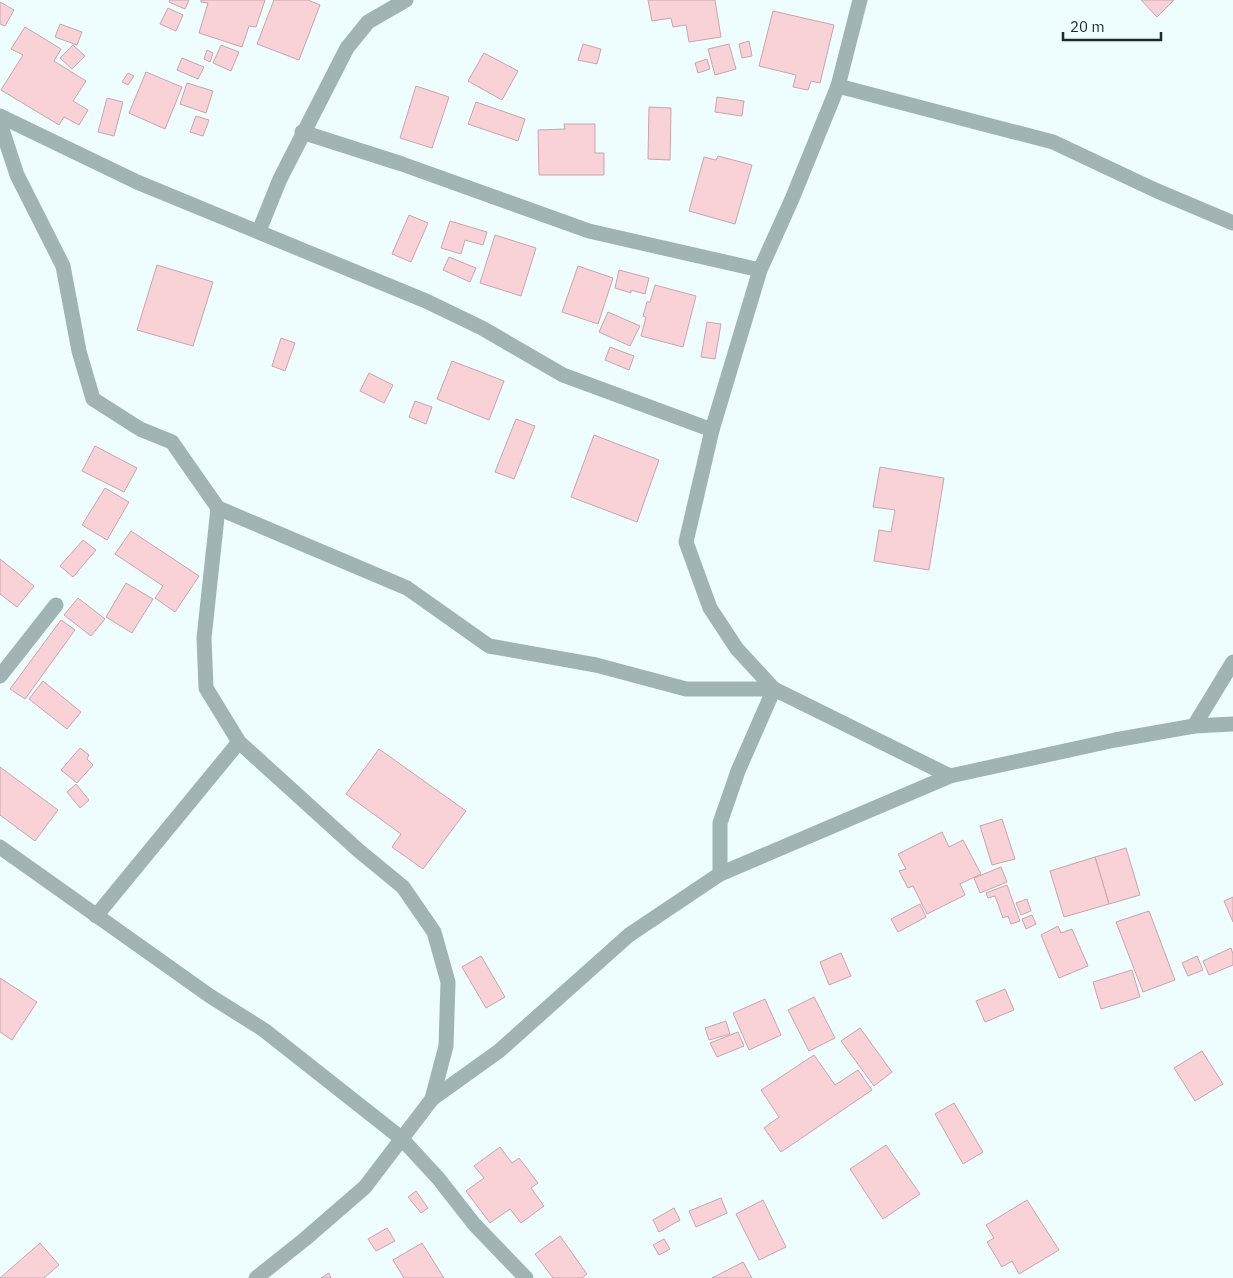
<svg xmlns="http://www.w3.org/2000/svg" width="1233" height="1278" font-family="'IBM Plex Sans',sans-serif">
  <rect width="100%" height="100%" fill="#eefefe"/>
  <!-- building -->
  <g fill="#f8d2d7" stroke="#c9a5aa">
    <polygon points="170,0 189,0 185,9 169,2"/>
    <polygon points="201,0 265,0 256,27 249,26 242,47 199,33 208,3 201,2"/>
    <polygon points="274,0 308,0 320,5 299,60 257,44"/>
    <polygon points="648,0 715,0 721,37 689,42 686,25 673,27 671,18 652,21"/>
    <polygon points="1141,0 1174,0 1157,17"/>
    <polygon points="0,2 14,10 5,26 0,24"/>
    <polygon points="168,8 183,15 176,31 160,24"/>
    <polygon points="773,11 834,25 820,83 811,81 808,90 793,87 796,75 759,66"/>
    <polygon points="60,24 82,32 77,45 55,37"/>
    <polygon points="25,27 61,49 54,61 86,81 73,101 88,110 79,125 64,117 59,125 1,90 23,55 11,49"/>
    <polygon points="749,41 752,56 742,58 739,44"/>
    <polygon points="583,44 601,49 597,64 578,60"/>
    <polygon points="729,44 736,69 715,75 708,49"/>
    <polygon points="73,45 85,56 72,69 60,58"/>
    <polygon points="221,45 239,52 231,71 213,63"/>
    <polygon points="207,50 213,53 210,62 204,59"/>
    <polygon points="484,53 518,71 502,100 468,81"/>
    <polygon points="182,58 204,67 198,79 177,70"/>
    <polygon points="707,59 710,69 698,73 695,63"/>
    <polygon points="146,72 182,87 165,129 129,113"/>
    <polygon points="128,73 134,76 128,85 122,82"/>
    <polygon points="187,83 213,91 206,113 180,104"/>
    <polygon points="416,86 449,97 432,148 400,138"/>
    <polygon points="717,97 744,101 742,116 715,112"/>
    <polygon points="107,98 123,102 114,136 98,132"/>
    <polygon points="476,102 525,119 518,141 468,124"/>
    <polygon points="649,107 671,108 670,160 648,159"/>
    <polygon points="196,116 209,120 203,136 190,132"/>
    <polygon points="564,124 595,124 595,153 604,153 604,175 539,175 538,130 565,129"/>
    <polygon points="718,156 752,165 735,224 689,211 704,157 716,160"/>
    <polygon points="409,215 428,223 411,262 392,254"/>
    <polygon points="450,221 487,232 483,245 465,240 461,254 441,248"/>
    <polygon points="495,235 536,248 521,296 480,283"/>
    <polygon points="449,257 476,268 470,282 443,270"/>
    <polygon points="157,265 213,282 193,346 137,330"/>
    <polygon points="578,266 613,278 598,324 562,312"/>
    <polygon points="619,270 649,278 645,294 631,290 631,293 615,288"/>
    <polygon points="655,285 696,296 683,347 641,336 646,317 643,316 647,302 650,302"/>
    <polygon points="608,312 640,326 630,346 599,332"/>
    <polygon points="707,322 721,324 715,359 701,357"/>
    <polygon points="281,338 295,343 285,371 272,366"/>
    <polygon points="610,347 634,356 629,370 605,360"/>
    <polygon points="452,361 504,381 489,420 437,399"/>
    <polygon points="369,373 393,385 384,403 360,391"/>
    <polygon points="415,401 432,407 426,424 409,417"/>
    <polygon points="516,419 535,426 514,479 495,472"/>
    <polygon points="594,435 659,460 637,522 571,497"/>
    <polygon points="95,446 137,468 124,492 82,471"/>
    <polygon points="880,467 944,478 929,570 874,561 879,530 891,532 895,510 873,507"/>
    <polygon points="105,488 129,502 107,540 82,525"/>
    <polygon points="131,531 199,576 175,612 155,598 163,586 115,554"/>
    <polygon points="83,540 96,550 73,577 60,566"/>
    <polygon points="0,559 34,586 17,607 0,594"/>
    <polygon points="126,583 153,599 132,633 106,617"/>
    <polygon points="78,598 105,619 91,636 64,615"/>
    <polygon points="61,620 75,630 25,699 10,689"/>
    <polygon points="43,681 81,712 67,729 29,699"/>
    <polygon points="80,748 89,755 87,759 93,765 77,783 61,770"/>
    <polygon points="379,749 466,811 423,869 392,847 401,834 346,794"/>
    <polygon points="0,767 58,810 35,841 0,815"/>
    <polygon points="76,784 89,800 80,808 67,792"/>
    <polygon points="1002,819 1015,859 992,865 980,826"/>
    <polygon points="942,832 949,847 963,840 981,874 960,884 965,895 927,914 913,886 908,888 899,871 906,869 898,854"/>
    <polygon points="1126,848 1140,895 1109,904 1095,857"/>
    <polygon points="1095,857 1109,904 1064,917 1050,871"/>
    <polygon points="1001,867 1007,882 980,893 974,878"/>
    <polygon points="1007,885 1020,921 1011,924 1008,916 1003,918 995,896 988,898 986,893"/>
    <polygon points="1233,897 1233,922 1224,901"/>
    <polygon points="1027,899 1031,911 1021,915 1016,903"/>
    <polygon points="920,904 926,917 898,932 891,919"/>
    <polygon points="1149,911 1175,980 1143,992 1116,922"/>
    <polygon points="1032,915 1036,924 1026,929 1022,919"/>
    <polygon points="1058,926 1061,933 1072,929 1088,966 1059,978 1041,935"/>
    <polygon points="1231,948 1233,954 1233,965 1209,975 1203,961"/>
    <polygon points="841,953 851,976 829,985 820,962"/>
    <polygon points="481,956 505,997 486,1008 462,967"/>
    <polygon points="1197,956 1203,970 1188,976 1182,963"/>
    <polygon points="1132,970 1140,997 1101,1009 1093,982"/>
    <polygon points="0,978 37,1002 12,1040 0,1032"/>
    <polygon points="1005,989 1014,1010 985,1022 976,1001"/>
    <polygon points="814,997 835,1038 809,1051 788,1010"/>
    <polygon points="765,999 781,1035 749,1050 733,1013"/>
    <polygon points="726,1021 730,1034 709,1040 705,1028"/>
    <polygon points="860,1028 892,1072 874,1086 841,1041"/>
    <polygon points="738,1032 744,1046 717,1057 710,1043"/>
    <polygon points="1202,1051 1223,1084 1195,1101 1174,1068"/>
    <polygon points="814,1055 835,1085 858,1070 872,1090 781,1152 764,1128 779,1117 761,1090"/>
    <polygon points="954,1103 983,1152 963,1164 935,1114"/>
    <polygon points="886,1145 920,1194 883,1219 850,1169"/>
    <polygon points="500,1147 512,1163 519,1158 538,1183 531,1188 544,1206 521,1223 510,1209 490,1223 466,1191 484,1178 474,1166"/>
    <polygon points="416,1191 428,1208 421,1213 408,1197"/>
    <polygon points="721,1198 727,1213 696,1227 689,1211"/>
    <polygon points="763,1200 786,1247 759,1260 736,1214"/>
    <polygon points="1027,1200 1059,1250 1019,1274 1012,1261 1002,1267 987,1242 994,1238 986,1225"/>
    <polygon points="674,1208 680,1220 659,1232 653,1220"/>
    <polygon points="387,1228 395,1241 376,1251 368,1239"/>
    <polygon points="560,1236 587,1274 582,1278 553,1278 535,1254"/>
    <polygon points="664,1239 670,1249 659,1255 653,1245"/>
    <polygon points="40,1243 59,1265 44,1278 0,1278"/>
    <polygon points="422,1243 444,1278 404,1278 393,1260"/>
    <polygon points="743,1262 752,1278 712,1278"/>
    <polygon points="329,1273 331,1278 321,1278"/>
  </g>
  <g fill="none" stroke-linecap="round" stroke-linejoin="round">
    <!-- street -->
    <g stroke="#a2b3b3" stroke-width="15">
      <polyline points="838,86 1053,142 1155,190 1233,223"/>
      <polyline points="0,116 137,182 426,301 482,328 563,375 712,430"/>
      <polyline points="0,123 17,175 63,266 79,351 93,399 140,429 172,442 218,508 407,588 489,646 596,665 686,689 774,689 950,776"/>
      <polyline points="302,132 402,164 589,231 760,270"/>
      <polyline points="259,231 280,179 347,48 368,22 406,0"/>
      <polyline points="218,508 204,638 206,688 239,742 358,850 403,887 434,932 448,982 446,1046 432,1099"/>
      <polyline points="0,676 56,605"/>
      <polyline points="1194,726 1233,662"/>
      <polyline points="0,847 210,996 264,1030 401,1138 438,1178 474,1224 526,1278"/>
      <polyline points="720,874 720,823 738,771 774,689 737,649 710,608 686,542 712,430 760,270 792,199 838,86 860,0"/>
      <polyline points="96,916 239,742"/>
      <polyline points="256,1278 305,1239 365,1187 432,1099 499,1051 629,935 720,874 950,776 1115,740 1194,726 1233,724"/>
    </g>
  </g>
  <!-- scale -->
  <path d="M1063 32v8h98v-8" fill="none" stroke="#1b2b2b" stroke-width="2.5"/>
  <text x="1070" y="32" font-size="15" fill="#1b2b2b" stroke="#eefefe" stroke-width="4" paint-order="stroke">20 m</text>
</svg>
